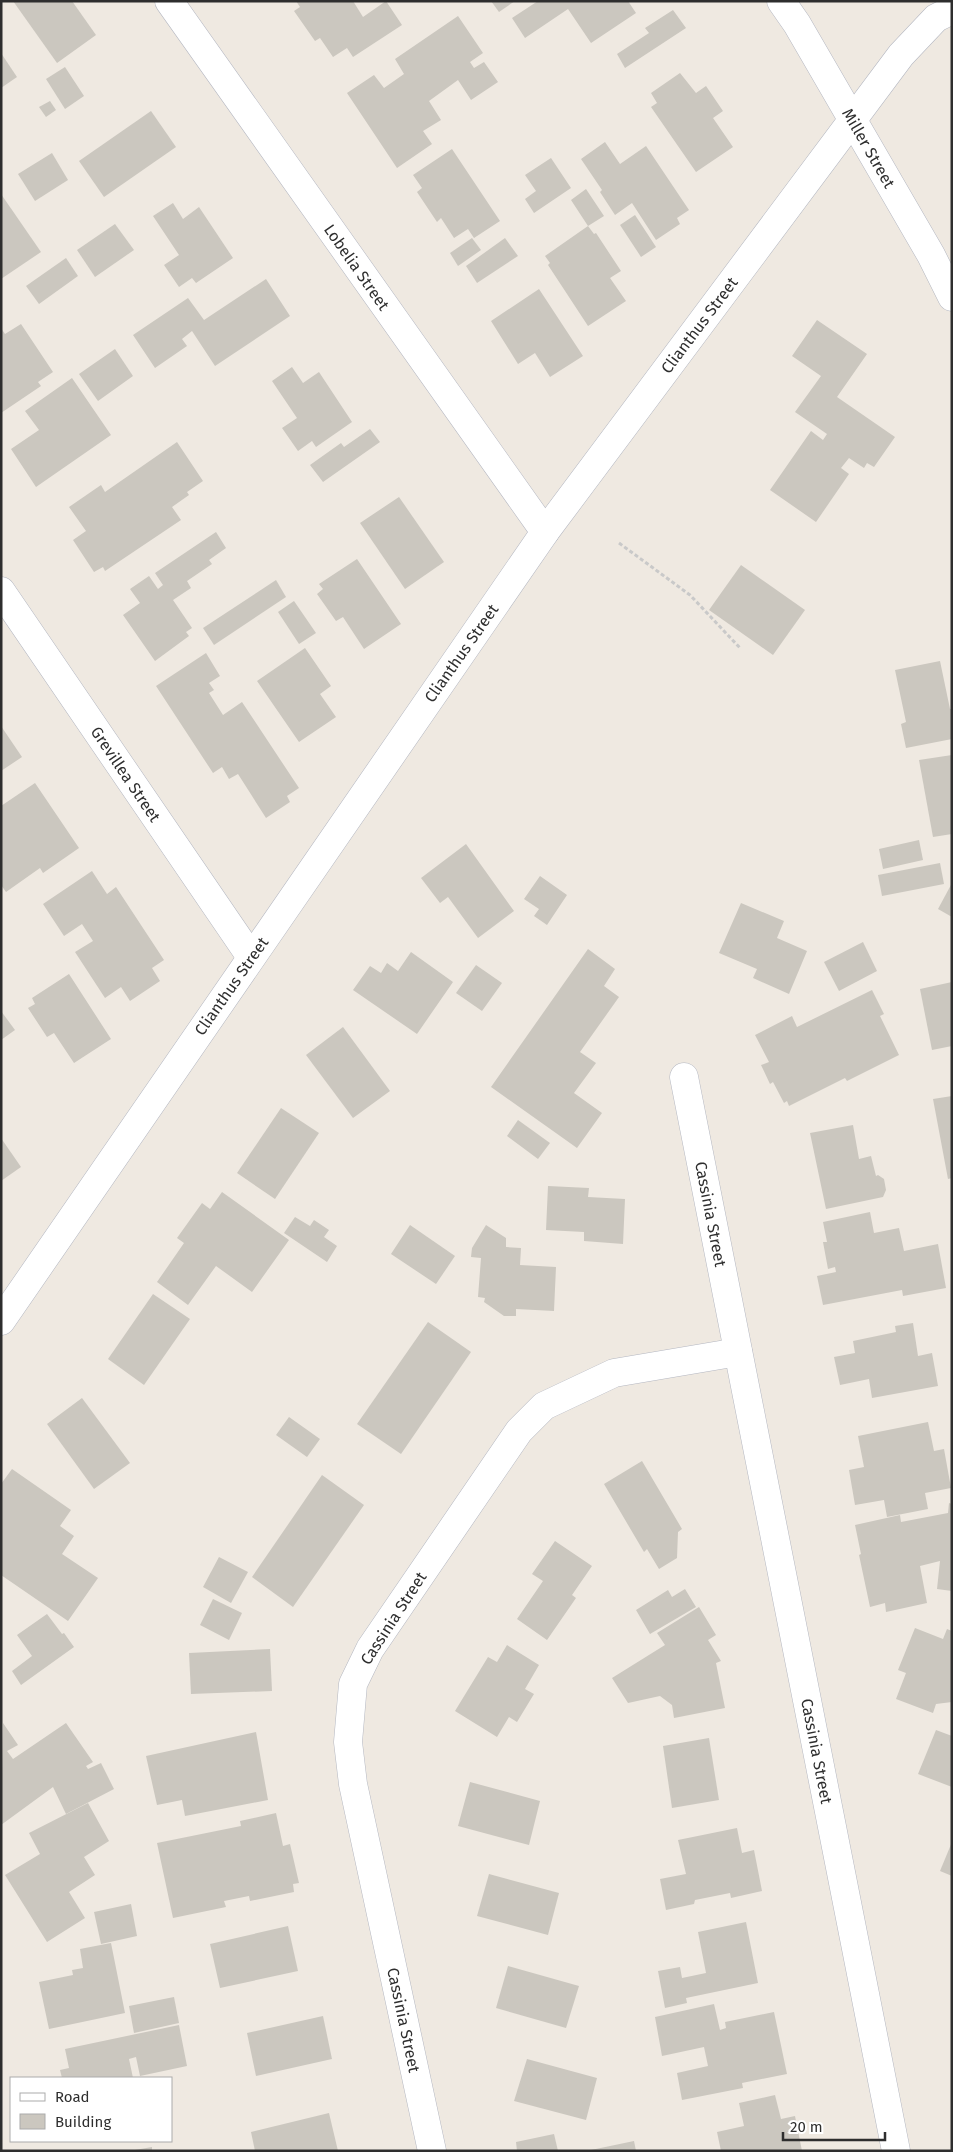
<svg xmlns="http://www.w3.org/2000/svg" width="953" height="2152" font-family="'Fira Sans',sans-serif">
  <rect width="100%" height="100%" fill="#efe9e1"/>
  <!-- building -->
  <g fill="#cbc7bf">
    <polygon points="13,1 72,1 96,35 57,63"/>
    <polygon points="296,1 353,1 363,17 386,1 402,25 353,57 347,48 333,57 320,38 315,41 294,11 300,7"/>
    <polygon points="491,1 515,1 499,12"/>
    <polygon points="538,1 628,1 636,13 591,43 568,9 525,38 512,18"/>
    <polygon points="673,10 686,28 625,68 617,54 649,33 645,28"/>
    <polygon points="458,16 483,53 470,62 474,68 484,62 498,82 471,100 458,80 429,101 441,120 423,131 432,144 397,168 347,93 374,75 384,88 404,74 395,59"/>
    <polygon points="1,53 17,77 1,88"/>
    <polygon points="65,67 84,96 65,109 46,79"/>
    <polygon points="680,73 696,93 706,86 723,111 713,118 733,147 696,172 651,107 657,103 651,93"/>
    <polygon points="50,101 56,110 46,117 39,107"/>
    <polygon points="151,111 176,147 104,197 79,161"/>
    <polygon points="605,142 620,164 646,146 689,210 677,218 680,224 656,240 632,203 615,215 600,192 602,190 581,159"/>
    <polygon points="452,149 500,221 474,238 468,229 454,238 441,218 437,222 417,192 422,188 413,175"/>
    <polygon points="52,153 68,180 35,201 18,174"/>
    <polygon points="551,158 571,188 534,213 525,199 536,191 525,175"/>
    <polygon points="586,189 604,216 588,226 594,234 596,233 621,271 610,278 626,301 588,326 548,265 550,263 545,256 588,226 571,200"/>
    <polygon points="1,194 41,252 1,279"/>
    <polygon points="173,203 183,219 199,207 233,258 196,283 192,278 179,287 164,265 179,255 153,216"/>
    <polygon points="635,215 656,247 641,257 620,225"/>
    <polygon points="115,224 134,250 95,277 77,250"/>
    <polygon points="472,238 481,250 458,266 450,253"/>
    <polygon points="505,238 518,256 477,283 466,266"/>
    <polygon points="66,258 78,276 39,304 26,286"/>
    <polygon points="266,279 290,316 215,366 192,331 182,339 187,346 155,368 133,335 188,298 204,320"/>
    <polygon points="539,289 583,356 550,377 535,353 518,364 491,321"/>
    <polygon points="817,320 867,354 837,397 895,437 874,467 867,463 864,468 849,458 841,468 849,474 816,522 770,490 811,431 823,440 827,434 795,412 821,376 792,356"/>
    <polygon points="21,324 53,372 38,382 41,386 1,413 1,328 5,334"/>
    <polygon points="115,349 133,376 98,401 79,374"/>
    <polygon points="292,367 303,383 319,372 352,422 316,447 312,441 298,451 282,428 297,418 272,381"/>
    <polygon points="72,378 111,435 36,487 11,449 39,430 25,411"/>
    <polygon points="370,429 380,442 323,482 310,465 341,443 344,447"/>
    <polygon points="177,442 203,481 187,492 189,495 172,507 181,520 105,571 103,567 94,572 73,540 86,531 69,507 101,485 105,492"/>
    <polygon points="399,497 444,562 405,589 360,523"/>
    <polygon points="216,532 226,548 209,560 212,564 187,581 191,588 173,600 192,628 186,632 189,636 155,661 123,615 140,603 130,589 149,576 158,589 163,585 155,573"/>
    <polygon points="357,559 401,624 364,649 343,617 336,621 317,594 323,589 319,584"/>
    <polygon points="741,565 805,610 773,655 709,610"/>
    <polygon points="276,580 286,597 214,645 203,628"/>
    <polygon points="294,601 316,633 299,644 278,612"/>
    <polygon points="305,648 331,686 320,694 336,717 299,742 257,681"/>
    <polygon points="206,653 220,676 209,683 214,690 209,693 223,715 242,702 299,788 287,796 290,802 266,818 238,774 229,779 222,767 213,773 156,686"/>
    <polygon points="940,661 950,709 952,709 952,739 906,748 901,724 906,722 895,670"/>
    <polygon points="1,726 22,757 1,771"/>
    <polygon points="952,755 952,834 933,837 919,760"/>
    <polygon points="35,783 79,848 43,873 40,868 6,892 1,885 1,806"/>
    <polygon points="919,840 923,860 883,869 879,849"/>
    <polygon points="466,844 514,911 478,938 448,897 440,903 421,878"/>
    <polygon points="940,863 944,884 882,896 878,875"/>
    <polygon points="92,871 107,894 116,887 164,960 152,968 160,981 130,1001 121,987 105,998 75,952 93,941 82,924 64,936 43,904"/>
    <polygon points="540,876 567,895 547,925 534,916 539,909 524,899"/>
    <polygon points="952,883 952,917 938,909"/>
    <polygon points="741,903 784,921 777,938 807,951 789,994 753,978 757,969 719,953"/>
    <polygon points="863,942 877,971 839,991 824,962"/>
    <polygon points="588,949 615,969 604,986 619,997 580,1052 596,1063 574,1093 602,1113 577,1148 491,1087"/>
    <polygon points="411,952 453,982 417,1034 353,990 370,966 381,973 387,963 398,971"/>
    <polygon points="476,965 502,983 482,1011 456,993"/>
    <polygon points="69,974 111,1039 74,1063 54,1033 47,1037 28,1008 35,1004 32,998"/>
    <polygon points="952,982 952,1046 932,1050 920,989"/>
    <polygon points="872,990 884,1014 880,1016 899,1055 847,1081 845,1078 789,1106 787,1101 784,1103 773,1082 770,1084 761,1065 769,1062 755,1035 792,1016 797,1027"/>
    <polygon points="1,1011 15,1030 1,1040"/>
    <polygon points="343,1027 390,1091 353,1118 306,1055"/>
    <polygon points="952,1096 952,1178 948,1179 933,1099"/>
    <polygon points="281,1108 319,1133 275,1199 237,1173"/>
    <polygon points="518,1120 550,1143 538,1159 507,1136"/>
    <polygon points="853,1125 859,1159 871,1156 876,1176 878,1175 884,1179 886,1190 883,1197 826,1209 810,1133"/>
    <polygon points="1,1138 21,1167 1,1181"/>
    <polygon points="548,1186 589,1188 588,1197 625,1199 623,1244 584,1241 584,1232 546,1230"/>
    <polygon points="222,1192 289,1240 252,1292 216,1266 188,1305 157,1282 184,1243 177,1238 202,1203 210,1209"/>
    <polygon points="870,1212 874,1233 899,1228 904,1251 938,1244 946,1288 903,1296 902,1290 823,1305 817,1276 836,1272 835,1267 828,1269 823,1242 827,1242 823,1222"/>
    <polygon points="295,1217 310,1226 314,1220 329,1230 324,1237 337,1246 327,1262 284,1233"/>
    <polygon points="410,1225 455,1256 436,1284 391,1254"/>
    <polygon points="486,1225 506,1238 506,1247 521,1248 520,1265 556,1267 554,1311 516,1309 516,1316 504,1316 484,1302 485,1298 478,1297 481,1258 471,1257 472,1248"/>
    <polygon points="153,1294 190,1319 144,1385 108,1359"/>
    <polygon points="428,1322 471,1352 401,1454 357,1424"/>
    <polygon points="913,1323 918,1356 932,1353 938,1386 872,1398 869,1379 840,1385 834,1357 855,1353 853,1341 896,1332 895,1326"/>
    <polygon points="82,1398 130,1463 94,1489 47,1424"/>
    <polygon points="289,1417 320,1439 307,1457 276,1435"/>
    <polygon points="928,1422 934,1451 944,1449 951,1488 925,1493 928,1509 887,1517 884,1500 855,1505 849,1470 864,1467 858,1436"/>
    <polygon points="642,1461 682,1529 678,1532 677,1558 659,1569 647,1549 644,1552 604,1484"/>
    <polygon points="12,1469 71,1510 60,1526 74,1536 62,1554 98,1578 68,1621 1,1575 1,1484"/>
    <polygon points="322,1475 364,1505 293,1607 252,1577"/>
    <polygon points="949,1503 952,1504 952,1591 937,1589 940,1561 920,1566 927,1603 886,1612 885,1603 870,1607 859,1555 861,1554 855,1525 900,1515 901,1522 948,1513"/>
    <polygon points="555,1541 592,1566 572,1595 576,1598 547,1640 517,1619 543,1581 532,1574"/>
    <polygon points="219,1557 248,1572 231,1603 203,1587"/>
    <polygon points="685,1589 696,1607 650,1634 636,1610 668,1590 672,1597"/>
    <polygon points="213,1599 242,1613 229,1640 200,1625"/>
    <polygon points="699,1607 716,1635 708,1640 721,1661 716,1663 725,1708 674,1718 672,1705 660,1696 628,1703 612,1678 665,1645 657,1633"/>
    <polygon points="47,1614 62,1634 64,1633 74,1647 21,1685 12,1671 32,1656 17,1635"/>
    <polygon points="915,1628 943,1639 947,1629 952,1631 952,1702 936,1704 933,1713 896,1699 906,1673 898,1670"/>
    <polygon points="507,1645 539,1665 525,1689 534,1694 517,1722 509,1717 497,1737 455,1711 488,1657 497,1662"/>
    <polygon points="270,1649 272,1691 191,1694 189,1653"/>
    <polygon points="3,1723 18,1745 7,1751 13,1759 66,1723 93,1762 86,1766 88,1769 101,1763 114,1789 66,1814 53,1787 1,1825"/>
    <polygon points="936,1730 952,1736 952,1787 918,1774"/>
    <polygon points="256,1732 268,1800 185,1816 182,1800 157,1805 146,1756"/>
    <polygon points="709,1738 719,1800 672,1808 663,1746"/>
    <polygon points="470,1782 540,1801 529,1845 458,1826"/>
    <polygon points="88,1803 109,1841 84,1857 95,1875 69,1892 85,1918 47,1942 5,1875 40,1854 29,1833"/>
    <polygon points="276,1813 283,1846 290,1844 299,1883 293,1884 294,1892 250,1901 249,1896 224,1901 226,1907 173,1918 157,1843 241,1826 240,1821"/>
    <polygon points="737,1828 742,1853 754,1850 762,1891 731,1898 730,1893 695,1900 694,1904 666,1910 660,1879 686,1874 678,1840"/>
    <polygon points="952,1842 952,1876 940,1871"/>
    <polygon points="489,1874 559,1893 548,1935 477,1916"/>
    <polygon points="131,1904 137,1936 101,1944 94,1912"/>
    <polygon points="746,1922 758,1983 686,1998 687,2003 665,2008 658,1971 680,1967 682,1978 706,1973 698,1932"/>
    <polygon points="288,1926 298,1971 220,1988 210,1944"/>
    <polygon points="111,1943 125,2013 49,2029 39,1982 73,1975 72,1970 83,1968 80,1949"/>
    <polygon points="508,1966 579,1986 566,2028 496,2008"/>
    <polygon points="174,1997 179,2023 134,2033 129,2006"/>
    <polygon points="714,2004 720,2030 726,2028 725,2022 774,2012 787,2074 742,2083 743,2088 682,2100 677,2073 708,2066 704,2047 662,2056 655,2017"/>
    <polygon points="323,2016 332,2059 256,2076 247,2033"/>
    <polygon points="179,2025 187,2066 140,2076 136,2057 129,2059 133,2078 62,2078 60,2070 69,2068 65,2049"/>
    <polygon points="527,2059 597,2078 586,2120 514,2101"/>
    <polygon points="775,2095 781,2119 795,2116 802,2151 721,2151 717,2132 744,2126 739,2103"/>
    <polygon points="329,2113 338,2151 255,2151 251,2132"/>
    <polygon points="554,2134 558,2151 517,2151 516,2142"/>
    <polygon points="634,2141 636,2151 591,2151 591,2150"/>
    <polygon points="152,2147 152,2151 135,2151 135,2150"/>
  </g>
  <g fill="none" stroke-linecap="round" stroke-linejoin="round">
    <!-- minor casing -->
    <g stroke="#b4b7c1" stroke-width="29">
      <g id="minor">
        <polyline points="169,1 545,532"/>
        <polyline points="1,591 251,957"/>
        <polyline points="684,1077 896,2151"/>
        <polyline points="1,1321 545,532 901,55 936,18 952,10"/>
        <polyline points="432,2151 353,1784 348,1742 353,1684 370,1649 519,1431 544,1406 614,1373 738,1352"/>
      </g>
    </g>
    <!-- tertiary casing -->
    <g stroke="#b4b7c1" stroke-width="29">
      <polyline id="tertiary" points="781,1 797,24 931,255 952,297"/>
    </g>
    <!-- path -->
    <polyline stroke="#c9c9c9" stroke-width="3" stroke-dasharray="4 2.5" stroke-linecap="butt" points="619,543 690,595 741,649"/>
    <!-- minor -->
    <use href="#minor" stroke="#fff" stroke-width="28"/>
    <!-- tertiary -->
    <use href="#tertiary" stroke="#fff" stroke-width="28"/>
  </g>
  <g text-anchor="middle" stroke-width="4.5" stroke-linejoin="round" paint-order="stroke">
    <!-- street labels -->
    <g font-size="16" fill="#2e2e2e" stroke="#fff">
      <text transform="translate(869 148) rotate(60)" y="6">Miller Street</text>
      <text transform="translate(357 267) rotate(55)" y="6">Lobelia Street</text>
      <text transform="translate(699 325) rotate(-53)" y="6">Clianthus Street</text>
      <text transform="translate(461 653) rotate(-55)" y="6">Clianthus Street</text>
      <text transform="translate(126 774) rotate(56)" y="6">Grevillea Street</text>
      <text transform="translate(231 986) rotate(-55)" y="6">Clianthus Street</text>
      <text transform="translate(711 1214) rotate(79)" y="6">Cassinia Street</text>
      <text transform="translate(393 1618) rotate(-57)" y="6">Cassinia Street</text>
      <text transform="translate(817 1751) rotate(79)" y="6">Cassinia Street</text>
      <text transform="translate(404 2020) rotate(78)" y="6">Cassinia Street</text>
    </g>
  </g>
  <!-- border -->
  <rect width="953" height="2152" fill="none" stroke="#2e2e2e" stroke-width="5"/>
  <!-- legend -->
  <rect x="10" y="2077" width="162" height="65" fill="#ffffff" stroke="#ababab"/>
  <rect x="20" y="2093" width="25" height="8" fill="#ffffff" stroke="#ababab"/>
  <text x="55" y="2102" font-size="15" fill="#2e2e2e">Road</text>
  <rect x="20" y="2114" width="25" height="15" fill="#cbc7bf" stroke="#ababab"/>
  <text x="55" y="2127" font-size="15" fill="#2e2e2e">Building</text>
  <!-- scale -->
  <path d="M783 2132v8h102v-8" fill="none" stroke="#2e2e2e" stroke-width="2.5"/>
  <text x="790" y="2132" font-size="15" fill="#2e2e2e" stroke="#ffffff" stroke-width="4" paint-order="stroke">20 m</text>
</svg>
